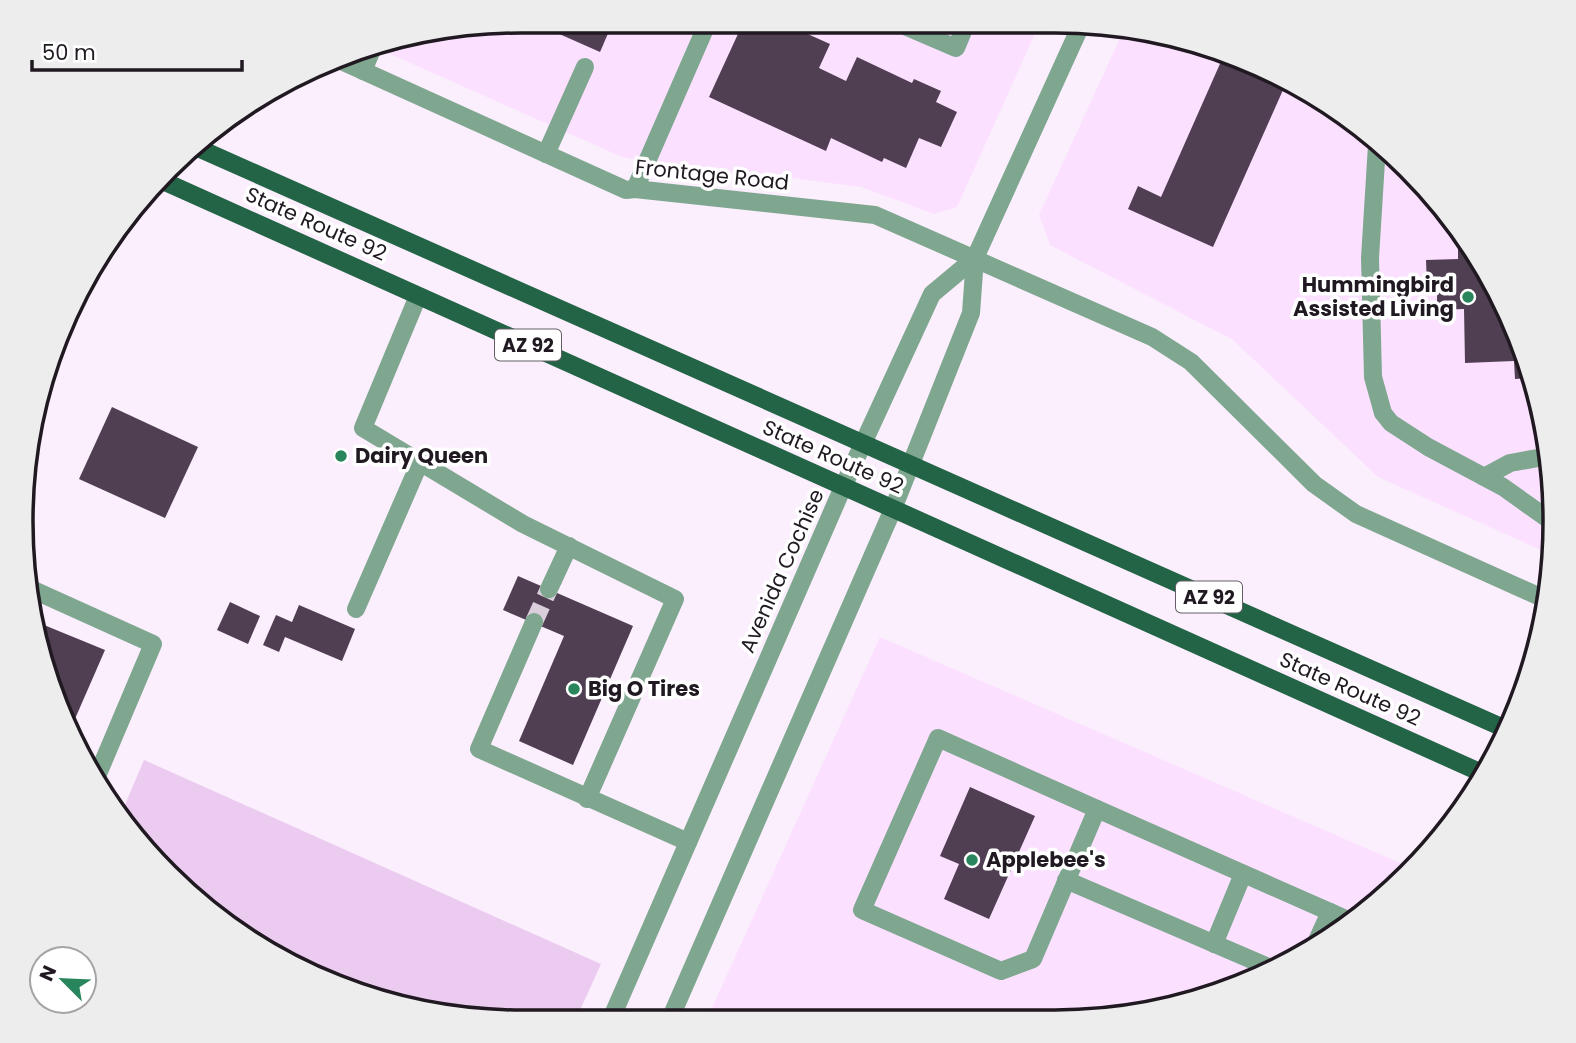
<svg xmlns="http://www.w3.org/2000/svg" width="1576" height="1043" font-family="Poppins,sans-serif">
  <rect width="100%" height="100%" fill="#fbeefd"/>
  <!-- built -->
  <g fill="#fbe1ff">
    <polygon points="522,21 1039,25 957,207 934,214 861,187 762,174 672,166 622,157 372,46"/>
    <polygon points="1125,27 1276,73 1408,167 1470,243 1517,330 1545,423 1555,521 1552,555 1378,477 1233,340 1050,245 1039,215"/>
    <polygon points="880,637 1414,869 1333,937 1246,984 1153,1012 1054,1022 707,1019"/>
  </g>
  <!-- green -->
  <polygon fill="#ebcbef" points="144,760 601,964 576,1019 456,1018 300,971 168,876 121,814"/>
  <!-- building -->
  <g fill="#503f52">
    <polygon points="530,21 542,21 613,22 600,52"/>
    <polygon points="743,23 783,23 830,44 819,68 846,81 857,57 912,83 914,79 941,91 936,102 957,112 941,147 919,138 906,168 884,158 882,162 831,138 826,151 709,97"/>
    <polygon points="1223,57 1276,73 1287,81 1213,247 1128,209 1138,186 1161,197"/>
    <polygon points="1458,227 1470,243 1517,330 1532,378 1515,379 1514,361 1465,363 1464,309 1437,310 1437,285 1427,286 1426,260 1458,259"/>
    <polygon points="1532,383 1545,423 1546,431 1533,431"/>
    <polygon points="112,407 198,447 165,518 79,479"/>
    <polygon points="518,576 633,626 573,765 519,741 564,636 503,610"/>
    <polygon points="230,602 260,616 248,644 217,630"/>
    <polygon points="299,605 355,629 342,661 285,637 279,652 263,645 276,615 292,622"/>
    <polygon points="44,625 105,650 71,728 38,639"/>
    <polygon points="970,787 1035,816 989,919 944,899 959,864 940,856"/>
  </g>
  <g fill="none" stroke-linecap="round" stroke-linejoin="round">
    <!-- minor-tunnel -->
    <polyline stroke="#dacedc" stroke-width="18" stroke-dasharray="18 9" stroke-linecap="butt" points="534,622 549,589"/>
    <!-- minor -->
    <g stroke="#7fa790" stroke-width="18">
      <polyline points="900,24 956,48 966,24"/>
      <polyline points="337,59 626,190 635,189 875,215 1152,337 1191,362 1314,484 1356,514 1547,600"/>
      <polyline points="363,71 374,45"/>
      <polyline points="1377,145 1370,258 1373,377 1383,413 1391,423 1428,447 1503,487 1555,524"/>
      <polyline points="546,154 585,67"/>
      <polyline points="635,189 708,22"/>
      <polyline points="418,296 363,428 523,524 675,599 587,799"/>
      <polyline points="1484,477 1510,463 1549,456"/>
      <polyline points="29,588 153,644 95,781"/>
      <polyline points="549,589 569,546"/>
      <polyline points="356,609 420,462"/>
      <polyline points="534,622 479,749 688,842"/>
      <polygon points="938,738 1097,809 1033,959 1001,971 862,910"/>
      <polyline points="1097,809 1330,912 1314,947"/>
      <polyline points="1066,880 1273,969"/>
      <polyline points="1330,912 1352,922"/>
      <polyline points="1214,944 1243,874"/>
      <polyline points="611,1019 843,487 932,294 975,258"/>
      <polyline points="670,1019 893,509 971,313 975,258 1081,25"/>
    </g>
    <!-- major -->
    <g stroke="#226445" stroke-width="18">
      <polyline points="198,148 1508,730"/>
      <polyline points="163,181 1484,774"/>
    </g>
  </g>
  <!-- markers -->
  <g fill="#29855b" stroke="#fff" stroke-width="2.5">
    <circle cx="1468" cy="297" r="7"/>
    <circle cx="341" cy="456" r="7"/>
    <circle cx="574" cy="689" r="7"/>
    <circle cx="972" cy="860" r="7"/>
  </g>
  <g text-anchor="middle" stroke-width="7" stroke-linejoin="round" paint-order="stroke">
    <!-- shield labels -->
    <g fill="#fff" stroke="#635e64" stroke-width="2">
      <rect x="495" y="329.5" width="66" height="31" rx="5"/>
      <rect x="1176" y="581.5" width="66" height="31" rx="5"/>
    </g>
    <g font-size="19" font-weight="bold" fill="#201921">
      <text x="528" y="352">AZ 92</text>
      <text x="1209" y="604">AZ 92</text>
    </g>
    <!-- street labels -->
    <g font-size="21" fill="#201921" stroke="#fff">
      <text transform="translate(712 175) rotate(6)" y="7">Frontage Road</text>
      <text transform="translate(316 224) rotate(24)" y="7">State Route 92</text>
      <text transform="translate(833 457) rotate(24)" y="7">State Route 92</text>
      <text transform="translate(782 571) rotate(-66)" y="7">Avenida Cochise</text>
      <text transform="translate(1350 689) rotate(24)" y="7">State Route 92</text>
    </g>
    <!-- poi labels -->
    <g font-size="21" font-weight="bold" fill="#201921" stroke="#fff" text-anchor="start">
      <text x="1454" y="292" text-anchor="end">Hummingbird<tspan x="1454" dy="24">Assisted Living</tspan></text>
      <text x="355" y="463">Dairy Queen</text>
      <text x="588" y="696">Big O Tires</text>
      <text x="986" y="867">Applebee's</text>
    </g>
  </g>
  <!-- crop -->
  <path d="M0 0H1576V1043H0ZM521 33H1055A488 488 0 0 1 1543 521V522A488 488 0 0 1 1055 1010H521A488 488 0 0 1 33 522V521A488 488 0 0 1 521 33Z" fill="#ededed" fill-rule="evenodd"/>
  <path fill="none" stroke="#201921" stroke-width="3.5" d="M521 33H1055A488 488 0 0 1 1543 521V522A488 488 0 0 1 1055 1010H521A488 488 0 0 1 33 522V521A488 488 0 0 1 521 33Z"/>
  <!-- north arrow -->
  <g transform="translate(63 980) rotate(294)"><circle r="33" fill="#ffffff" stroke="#a6a3a6" stroke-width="2"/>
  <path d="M0-5L12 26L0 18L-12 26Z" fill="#29855b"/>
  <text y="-10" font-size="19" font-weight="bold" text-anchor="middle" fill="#201921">N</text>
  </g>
  <!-- scale -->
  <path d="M32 60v10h210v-10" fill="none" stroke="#201921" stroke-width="3.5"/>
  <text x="42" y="60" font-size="21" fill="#201921" stroke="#ffffff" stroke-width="5" paint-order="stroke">50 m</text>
</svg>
